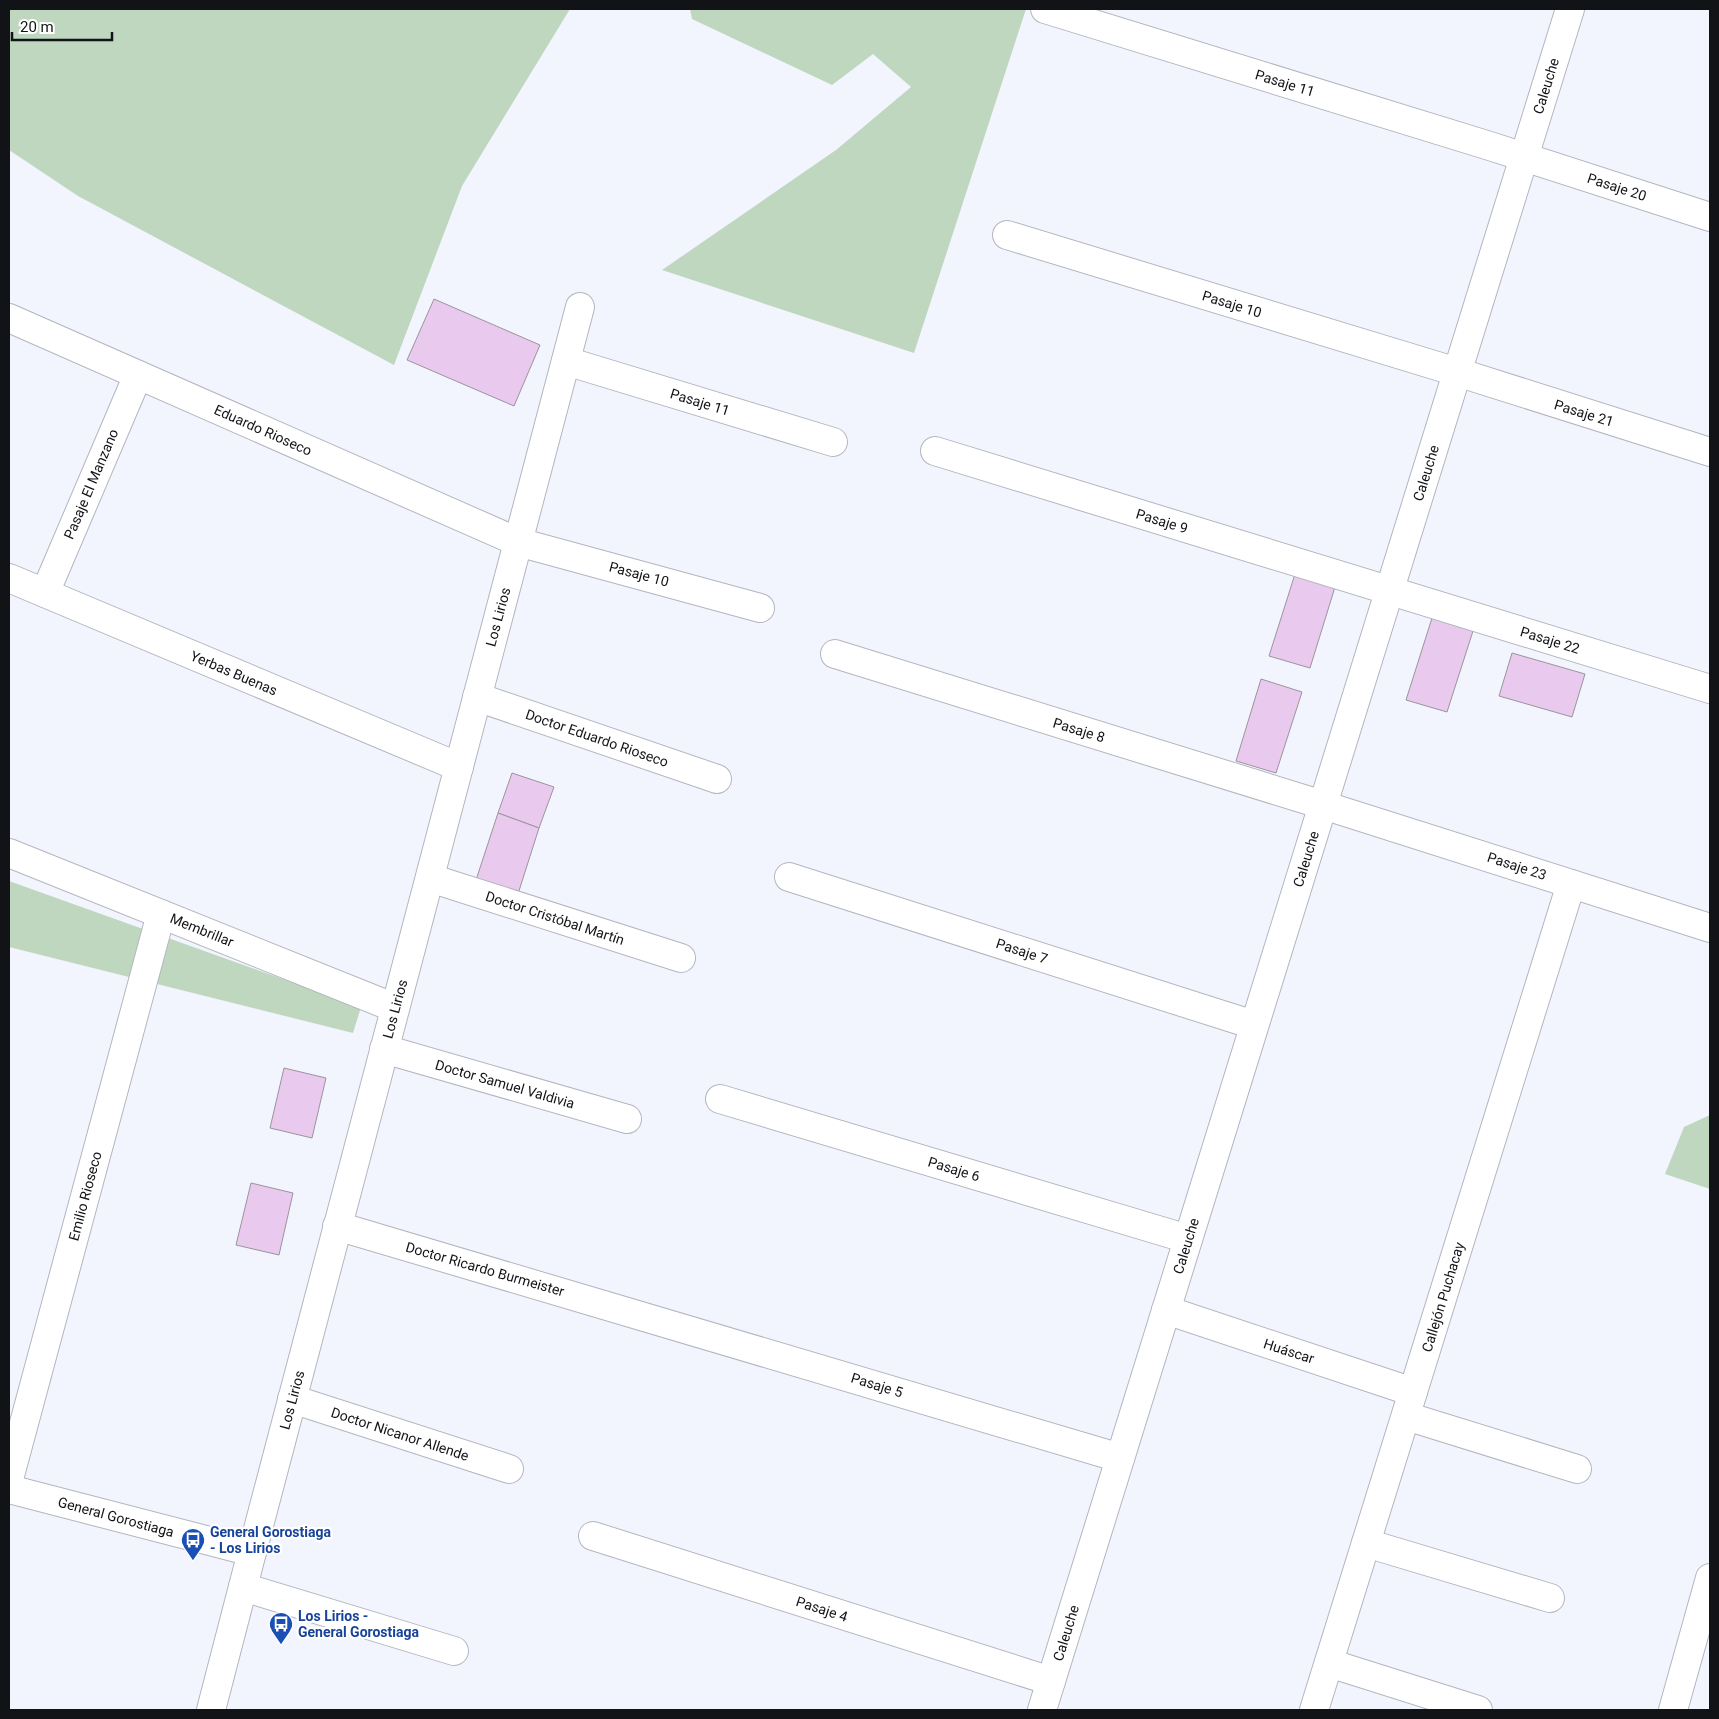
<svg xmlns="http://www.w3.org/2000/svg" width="1719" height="1719" font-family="Roboto,sans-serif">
  <rect width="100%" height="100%" fill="#f2f5fe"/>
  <!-- green -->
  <g fill="#bfd7bf">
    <polygon points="9,9 570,9 462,186 394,365 78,196 9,150"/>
    <polygon points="690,9 1026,9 914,353 662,270 836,150 911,87 873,54 832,85 692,19"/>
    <polygon points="9,881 361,1007 353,1033 9,947"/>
    <polygon points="1710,1115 1710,1189 1665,1174 1684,1127"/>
  </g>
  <!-- building -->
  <g fill="#e9c9ed" stroke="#9b949b">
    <polygon points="434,299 540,345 514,406 407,360"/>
    <polygon points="1295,574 1335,587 1310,668 1269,656"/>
    <polygon points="1432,618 1473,631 1447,712 1406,700"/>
    <polygon points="1512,653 1585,674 1572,717 1499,696"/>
    <polygon points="1261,679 1302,692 1276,773 1236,761"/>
    <polygon points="512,773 554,787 539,828 498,813"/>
    <polygon points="498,813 539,828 518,894 476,880"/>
    <polygon points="284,1068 326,1078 312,1138 270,1128"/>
    <polygon points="251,1183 293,1193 279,1255 236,1245"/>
  </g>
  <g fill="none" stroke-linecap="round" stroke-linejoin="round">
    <!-- minor casing -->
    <g stroke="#b3b6bf" stroke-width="30">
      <g id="minor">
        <polyline points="1045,9 1493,147 1710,217"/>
        <polyline points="1007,235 1457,372 1710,452"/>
        <polyline points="9,318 518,542 760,608"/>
        <polyline points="566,361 833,442"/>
        <polyline points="935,451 1710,689"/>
        <polyline points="9,578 459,767"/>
        <polyline points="45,593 138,375"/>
        <polyline points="835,654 1323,805 1710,928"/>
        <polyline points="477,697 717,779"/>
        <polyline points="9,853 395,1008"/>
        <polyline points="789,877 1254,1025"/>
        <polyline points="430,878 681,958"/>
        <polyline points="384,1049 627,1119"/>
        <polyline points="720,1099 1188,1239"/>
        <polyline points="337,1226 1120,1458"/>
        <polyline points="1166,1310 1413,1392"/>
        <polyline points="292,1399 509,1469"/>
        <polyline points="1406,1416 1577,1469"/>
        <polyline points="9,1479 161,914"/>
        <polyline points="593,1536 1051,1681"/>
        <polyline points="1366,1543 1550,1598"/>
        <polyline points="252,1552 580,307"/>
        <polyline points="243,1587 454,1651"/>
        <polyline points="1329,1663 1478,1710"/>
        <polyline points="1042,1710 1570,9"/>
        <polyline points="1314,1710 1571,884"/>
        <polyline points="1673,1710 1710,1578"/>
      </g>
    </g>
    <!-- tertiary casing -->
    <g stroke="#b3b6bf" stroke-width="30">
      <polyline id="tertiary" points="9,1489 252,1552 211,1710"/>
    </g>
    <!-- minor -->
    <use href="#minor" stroke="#fff" stroke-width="28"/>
    <!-- tertiary -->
    <use href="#tertiary" stroke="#fff" stroke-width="28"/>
  </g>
  <!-- icons -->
  <defs>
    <g id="bus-pin" transform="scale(1.25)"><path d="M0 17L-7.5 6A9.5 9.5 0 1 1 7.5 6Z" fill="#1a4fb4" stroke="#fff"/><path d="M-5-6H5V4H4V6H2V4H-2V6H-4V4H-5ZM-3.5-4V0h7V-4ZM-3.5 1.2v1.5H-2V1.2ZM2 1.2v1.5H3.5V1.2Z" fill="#fff"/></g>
  </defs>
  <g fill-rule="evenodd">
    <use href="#bus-pin" x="193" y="1540"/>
    <use href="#bus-pin" x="281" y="1624"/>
  </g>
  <g text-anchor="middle" stroke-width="4.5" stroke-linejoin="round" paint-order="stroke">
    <!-- street labels -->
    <g font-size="14" fill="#121316" stroke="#fff">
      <text transform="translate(1285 83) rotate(17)" y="5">Pasaje 11</text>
      <text transform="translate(1546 86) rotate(-73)" y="5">Caleuche</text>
      <text transform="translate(1617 187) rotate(18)" y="5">Pasaje 20</text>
      <text transform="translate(1232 304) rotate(17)" y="5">Pasaje 10</text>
      <text transform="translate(700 402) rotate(17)" y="5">Pasaje 11</text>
      <text transform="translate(1584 413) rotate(17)" y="5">Pasaje 21</text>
      <text transform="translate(263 430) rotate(24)" y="5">Eduardo Rioseco</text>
      <text transform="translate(1426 473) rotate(-73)" y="5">Caleuche</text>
      <text transform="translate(91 484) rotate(-67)" y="5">Pasaje El Manzano</text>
      <text transform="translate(1162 521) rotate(17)" y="5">Pasaje 9</text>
      <text transform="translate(639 574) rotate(15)" y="5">Pasaje 10</text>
      <text transform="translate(498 617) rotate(-75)" y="5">Los Lirios</text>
      <text transform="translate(1550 640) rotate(17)" y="5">Pasaje 22</text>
      <text transform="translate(234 673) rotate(23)" y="5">Yerbas Buenas</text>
      <text transform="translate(1079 730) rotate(17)" y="5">Pasaje 8</text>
      <text transform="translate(597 738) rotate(19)" y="5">Doctor Eduardo Rioseco</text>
      <text transform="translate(1306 859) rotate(-73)" y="5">Caleuche</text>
      <text transform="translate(1517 866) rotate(18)" y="5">Pasaje 23</text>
      <text transform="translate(555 918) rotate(18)" y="5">Doctor Cristóbal Martín</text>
      <text transform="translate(202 930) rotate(22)" y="5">Membrillar</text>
      <text transform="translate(1022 951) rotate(18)" y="5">Pasaje 7</text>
      <text transform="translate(395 1009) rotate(-75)" y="5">Los Lirios</text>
      <text transform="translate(505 1084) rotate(16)" y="5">Doctor Samuel Valdivia</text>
      <text transform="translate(954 1169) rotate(17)" y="5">Pasaje 6</text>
      <text transform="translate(85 1196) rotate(-75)" y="5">Emilio Rioseco</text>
      <text transform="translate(1186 1246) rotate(-73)" y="5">Caleuche</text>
      <text transform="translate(485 1269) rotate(16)" y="5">Doctor Ricardo Burmeister</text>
      <text transform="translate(1443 1297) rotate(-73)" y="5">Callejón Puchacay</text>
      <text transform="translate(1289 1351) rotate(18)" y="5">Huáscar</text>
      <text transform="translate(877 1385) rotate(17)" y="5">Pasaje 5</text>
      <text transform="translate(292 1400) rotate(-75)" y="5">Los Lirios</text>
      <text transform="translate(400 1434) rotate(18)" y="5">Doctor Nicanor Allende</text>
      <text transform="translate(116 1517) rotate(15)" y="5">General Gorostiaga</text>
      <text transform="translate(822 1609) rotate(18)" y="5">Pasaje 4</text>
      <text transform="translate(1066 1633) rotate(-73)" y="5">Caleuche</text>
    </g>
    <!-- transit labels -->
    <g font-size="14" font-weight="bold" fill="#164399" stroke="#fff" text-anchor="start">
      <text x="210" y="1537">General Gorostiaga<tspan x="210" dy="16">- Los Lirios</tspan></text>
      <text x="298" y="1621">Los Lirios -<tspan x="298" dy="16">General Gorostiaga</tspan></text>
    </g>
  </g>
  <!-- border -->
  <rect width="1719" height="1719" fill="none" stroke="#121316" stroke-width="20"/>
  <!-- scale -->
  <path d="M12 32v8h100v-8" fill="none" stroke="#121316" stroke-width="2.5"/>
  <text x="20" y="32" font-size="15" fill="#121316" stroke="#ffffff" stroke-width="4" paint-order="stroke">20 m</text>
</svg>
